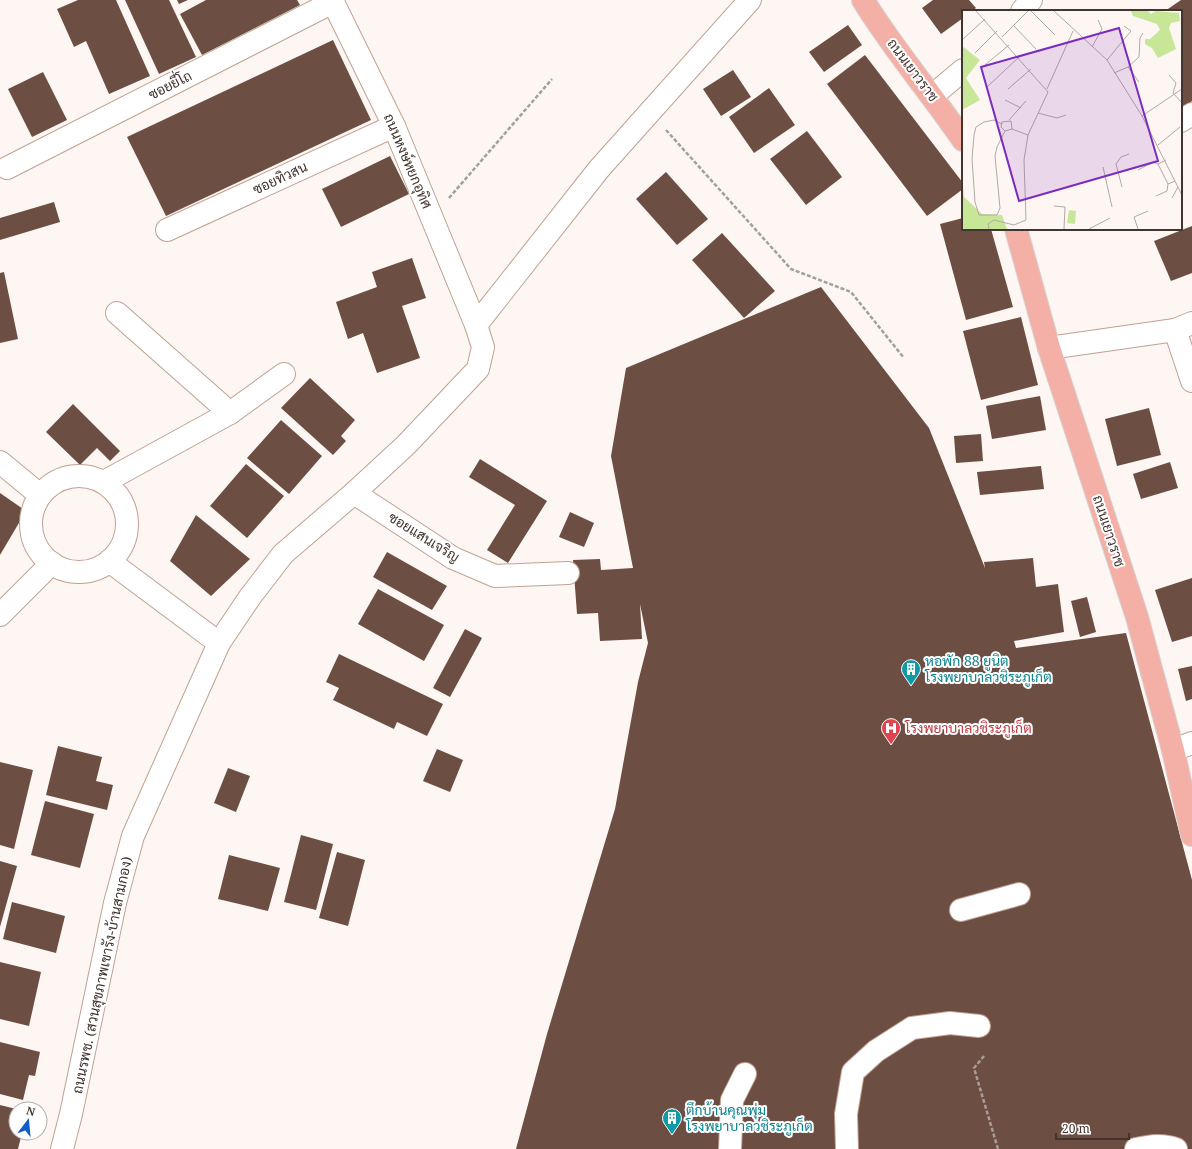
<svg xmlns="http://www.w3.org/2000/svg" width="1192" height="1149" font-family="'Noto Serif',Sarabun,serif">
  <rect width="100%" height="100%" fill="#fef6f3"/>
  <!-- building -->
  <g fill="#6d4e42">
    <polygon points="78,0 116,0 150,76 109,94 86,41 74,47 57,9"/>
    <polygon points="125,0 169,0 196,57 159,74"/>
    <polygon points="177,0 188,0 179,4"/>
    <polygon points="206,0 297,0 300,5 202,55 180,14"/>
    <polygon points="933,0 969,0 976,8 972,11 963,11 963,18 941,34 922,8"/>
    <polygon points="1181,0 1192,0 1192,101 1181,109 1181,11 1165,11"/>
    <polygon points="848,25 862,45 824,72 809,52"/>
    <polygon points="333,40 371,120 166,216 127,137"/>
    <polygon points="865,55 963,183 963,189 927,216 827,84"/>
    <polygon points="733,70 751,97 721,116 703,89"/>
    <polygon points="43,72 67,120 32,137 8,89"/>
    <polygon points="769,88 795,125 754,153 729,117"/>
    <polygon points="807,131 842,177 806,205 770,159"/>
    <polygon points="390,156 409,194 341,227 322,189"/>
    <polygon points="666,172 708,219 677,245 636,199"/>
    <polygon points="54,202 60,222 0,240 0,218"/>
    <polygon points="963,218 963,229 991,229 1013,307 966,320 940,224"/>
    <polygon points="1192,226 1192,273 1171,281 1154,241"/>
    <polygon points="722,233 775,291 744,318 692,260"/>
    <polygon points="412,258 426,298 402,306 420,358 377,373 363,333 348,339 336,302 377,287 372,272"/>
    <polygon points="4,272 18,339 0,343 0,273"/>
    <polygon points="821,287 929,428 985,568 984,562 1033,558 1036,587 1058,584 1064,632 1014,641 1016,648 1126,633 1192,880 1192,1149 516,1149 547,1034 615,809 638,682 648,643 640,604 642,639 600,641 598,613 577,614 573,560 600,559 601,570 633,568 611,456 626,368"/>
    <polygon points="1021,317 1038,385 981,400 963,331"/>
    <polygon points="310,378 355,420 341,436 346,441 333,455 281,408"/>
    <polygon points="1040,396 1046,430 992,439 986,406"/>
    <polygon points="73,404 120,451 110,461 97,448 80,465 46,432"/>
    <polygon points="1149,408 1161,455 1117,466 1105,419"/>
    <polygon points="281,420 322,456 289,494 247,458"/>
    <polygon points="981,434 983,461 956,463 954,436"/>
    <polygon points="480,459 547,501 508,563 487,550 515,505 469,477"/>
    <polygon points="1170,462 1178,488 1141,499 1133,474"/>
    <polygon points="246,464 284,496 247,538 210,506"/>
    <polygon points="1041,466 1044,489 980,495 977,472"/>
    <polygon points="0,493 26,511 0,555"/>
    <polygon points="570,512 594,523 584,547 559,537"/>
    <polygon points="196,515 250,559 211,596 170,561"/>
    <polygon points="387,552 447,586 432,610 373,577"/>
    <polygon points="1192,578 1192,636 1172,642 1155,590"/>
    <polygon points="378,589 444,625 424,661 358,624"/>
    <polygon points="1087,597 1096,632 1080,637 1071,601"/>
    <polygon points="465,629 482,638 450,697 433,688"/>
    <polygon points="339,654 443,704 427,736 397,722 394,729 333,700 339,688 326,682"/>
    <polygon points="1192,666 1192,699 1186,701 1178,669"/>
    <polygon points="58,746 102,757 96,781 113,785 107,810 46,795"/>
    <polygon points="437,749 463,760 450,792 423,781"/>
    <polygon points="0,762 33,770 14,849 0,845"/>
    <polygon points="228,768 250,776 236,812 214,803"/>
    <polygon points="45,801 94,814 80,868 31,855"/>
    <polygon points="301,835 333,844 316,910 284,902"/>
    <polygon points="337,852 365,860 348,926 319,918"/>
    <polygon points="229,855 280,868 268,911 218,899"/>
    <polygon points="0,861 17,866 0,927"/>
    <polygon points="12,902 65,916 56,953 3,939"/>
    <polygon points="0,962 41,972 29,1026 0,1019"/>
    <polygon points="0,1042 40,1052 35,1076 29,1075 23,1100 0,1094"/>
    <polygon points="0,1105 16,1109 16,1133 22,1133 18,1149 0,1149"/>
  </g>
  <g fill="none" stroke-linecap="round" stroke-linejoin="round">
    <!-- minor casing -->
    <g stroke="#c2a092" stroke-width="24">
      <g id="minor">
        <polyline points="1022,11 1031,0"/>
        <polyline points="932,96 963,70"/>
        <polyline points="1181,121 1192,114"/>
        <polyline points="7,168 333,2"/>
        <polyline points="167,230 394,126"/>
        <polyline points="117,313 230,413"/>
        <polyline points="476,325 599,169 750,0"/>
        <polyline points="1175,330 1192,381"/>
        <polyline points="1049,348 1175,330 1192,323"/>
        <polyline points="0,462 40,495"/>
        <circle cx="79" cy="524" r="48"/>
        <polyline points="104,482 230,413 284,374"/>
        <polyline points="354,493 453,558 495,576 568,573"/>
        <polyline points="109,561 219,643"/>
        <polyline points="0,615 52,563"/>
        <polyline points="1173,750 1192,743"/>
        <polyline points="961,910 1019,894"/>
        <polyline points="62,1149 71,1114 115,903 133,836 219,643 250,597 283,554 354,493 406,445 478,369 483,347 476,325 394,126 332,0"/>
        <polyline points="730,1149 732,1100 745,1074"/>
        <polyline points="847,1149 846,1114 853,1072 876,1051 912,1028 950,1023 979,1026"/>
        <path d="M1136,1149c15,-3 26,-5 40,0"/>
      </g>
    </g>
    <!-- major casing -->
    <g stroke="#d5d2d1" stroke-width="24">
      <g id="major">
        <path d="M863,0c30,49 68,93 100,140"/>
        <polyline points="1016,229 1049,348 1137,617 1173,750 1192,835"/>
      </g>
    </g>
    <!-- path -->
    <g stroke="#a89d99" stroke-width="2.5" stroke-dasharray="4 2" stroke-linecap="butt">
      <polyline points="666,130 791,269 851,292 904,358"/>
      <polyline points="449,198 552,79"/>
      <polyline points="984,1056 974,1068 998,1149"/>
    </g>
    <!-- minor -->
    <use href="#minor" stroke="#fff" stroke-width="22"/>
    <!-- major -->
    <use href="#major" stroke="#f4b0a7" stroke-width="22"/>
  </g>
  <!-- icons -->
  <defs>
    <g id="building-pin" transform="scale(1)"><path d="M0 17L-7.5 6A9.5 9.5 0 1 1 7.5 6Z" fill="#0f9aa8" stroke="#fff"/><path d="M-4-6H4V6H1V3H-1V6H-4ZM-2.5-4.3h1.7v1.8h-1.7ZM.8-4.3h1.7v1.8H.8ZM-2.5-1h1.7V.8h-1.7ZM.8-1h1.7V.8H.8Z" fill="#fff"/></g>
    <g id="hospital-pin" transform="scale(1)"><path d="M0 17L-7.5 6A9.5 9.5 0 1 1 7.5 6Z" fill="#e0444e" stroke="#fff"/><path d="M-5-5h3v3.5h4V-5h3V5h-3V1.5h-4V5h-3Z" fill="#fff"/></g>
  </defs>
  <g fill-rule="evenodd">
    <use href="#building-pin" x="911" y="669"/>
    <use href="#hospital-pin" x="891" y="728"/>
    <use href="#building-pin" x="672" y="1118"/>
  </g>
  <g text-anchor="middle" stroke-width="4" stroke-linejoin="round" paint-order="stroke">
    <!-- street labels -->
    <g font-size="14" fill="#42342f" stroke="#fff">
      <text transform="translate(913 70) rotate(53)" y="5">ถนนเยาวราช</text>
      <text transform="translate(170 85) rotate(-27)" y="5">ซอยยี่โถ</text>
      <text transform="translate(408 161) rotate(67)" y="5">ถนนหงษ์หยกอุทิศ</text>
      <text transform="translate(280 178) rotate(-25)" y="5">ซอยทิวสน</text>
      <text transform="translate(1109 531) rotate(72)" y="5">ถนนเยาวราช</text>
      <text transform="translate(424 537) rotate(32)" y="5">ซอยแสนเจริญ</text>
      <text transform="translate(102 975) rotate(-78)" y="5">ถนนรพช. (สวนสุขภาพเขารัง-บ้านสามกอง)</text>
    </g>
    <!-- culture labels -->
    <g font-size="14" fill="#0d838f" stroke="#fff" text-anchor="start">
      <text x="925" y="666">หอพัก 88 ยูนิต<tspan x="925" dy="16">โรงพยาบาลวชิระภูเก็ต</tspan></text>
      <text x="686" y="1115">ตึกบ้านคุณพุ่ม<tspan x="686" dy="16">โรงพยาบาลวชิระภูเก็ต</tspan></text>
    </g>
    <!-- health labels -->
    <g font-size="14" fill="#be3a42" stroke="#fff" text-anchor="start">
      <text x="905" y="733">โรงพยาบาลวชิระภูเก็ต</text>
    </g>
  </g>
  <!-- overview -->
  <g transform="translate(962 10)">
    <rect width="220" height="220" fill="#fef6f3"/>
    <path d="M169,1h17l3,3 5,-3 23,2 1,8 -9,2 -2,5 7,21 -18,9 -6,-10 -7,-4v-5h5l10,-9 -3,-6 -24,-8zM0,36l18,14 -14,18 14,22 -18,10zM0,168l2,19 18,17 20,1 5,14h-45zM107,200l7,1 -1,13 -8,-1z" fill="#c8e697"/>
    <path fill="none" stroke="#b3a8a5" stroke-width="1" d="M14,1l72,81 -20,43 -4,25 2,60 -12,5 -20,-5 -6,4 1,5M69,1l24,24M92,1l53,49 35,56 40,79M52,16l22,23M40,27l26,-26M0,30l23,-21M130,37l10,-18 -4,-9M13,43l22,-22M145,50l24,-29 -7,-5M23,55l24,-20M166,57l11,15M152,63l14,-6 11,-10 1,-19 3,-5M207,65l7,8 -3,10 9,10M25,77l32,-30M46,79l23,-20M85,79l26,-58M43,90l16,8M76,103l19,5 9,-3M180,106l40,-27M47,110l17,-19M40,114l-8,-4 -10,2 -8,5 -2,8 -2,24 3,43 4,13h18l3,-7 -5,-52 2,-9 8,-16M50,119l-1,-8 -9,1 -1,5 4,4 7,-2 16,6M196,135l22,-18M204,150l-8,4 10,20 7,-3M141,157l9,40M176,160l15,-8 5,2M160,177l-6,-23 5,-7 8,-3M194,186l11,-5 1,-7M210,188l6,-11M92,196l11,1 -1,22M127,219l21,-11M176,219l-4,-12 14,-6"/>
    <path fill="#7b2cbf" fill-opacity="0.15" stroke="#7b2cbf" stroke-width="2" d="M157,18l39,133 -139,40 -38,-134z"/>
    <rect width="220" height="220" fill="none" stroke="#42342f" stroke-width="2"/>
  </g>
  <!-- north arrow -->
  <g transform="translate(28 1121) rotate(16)"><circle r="19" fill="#ffffff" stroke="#b3aeac"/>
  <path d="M0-3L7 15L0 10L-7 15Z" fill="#125dc7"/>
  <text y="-6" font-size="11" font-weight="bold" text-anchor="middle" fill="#42342f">N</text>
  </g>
  <!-- scale -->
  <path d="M1056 1133v6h73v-6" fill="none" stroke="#42342f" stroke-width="2"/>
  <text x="1062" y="1133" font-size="12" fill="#42342f" stroke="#ffffff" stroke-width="3" paint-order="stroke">20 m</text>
</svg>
